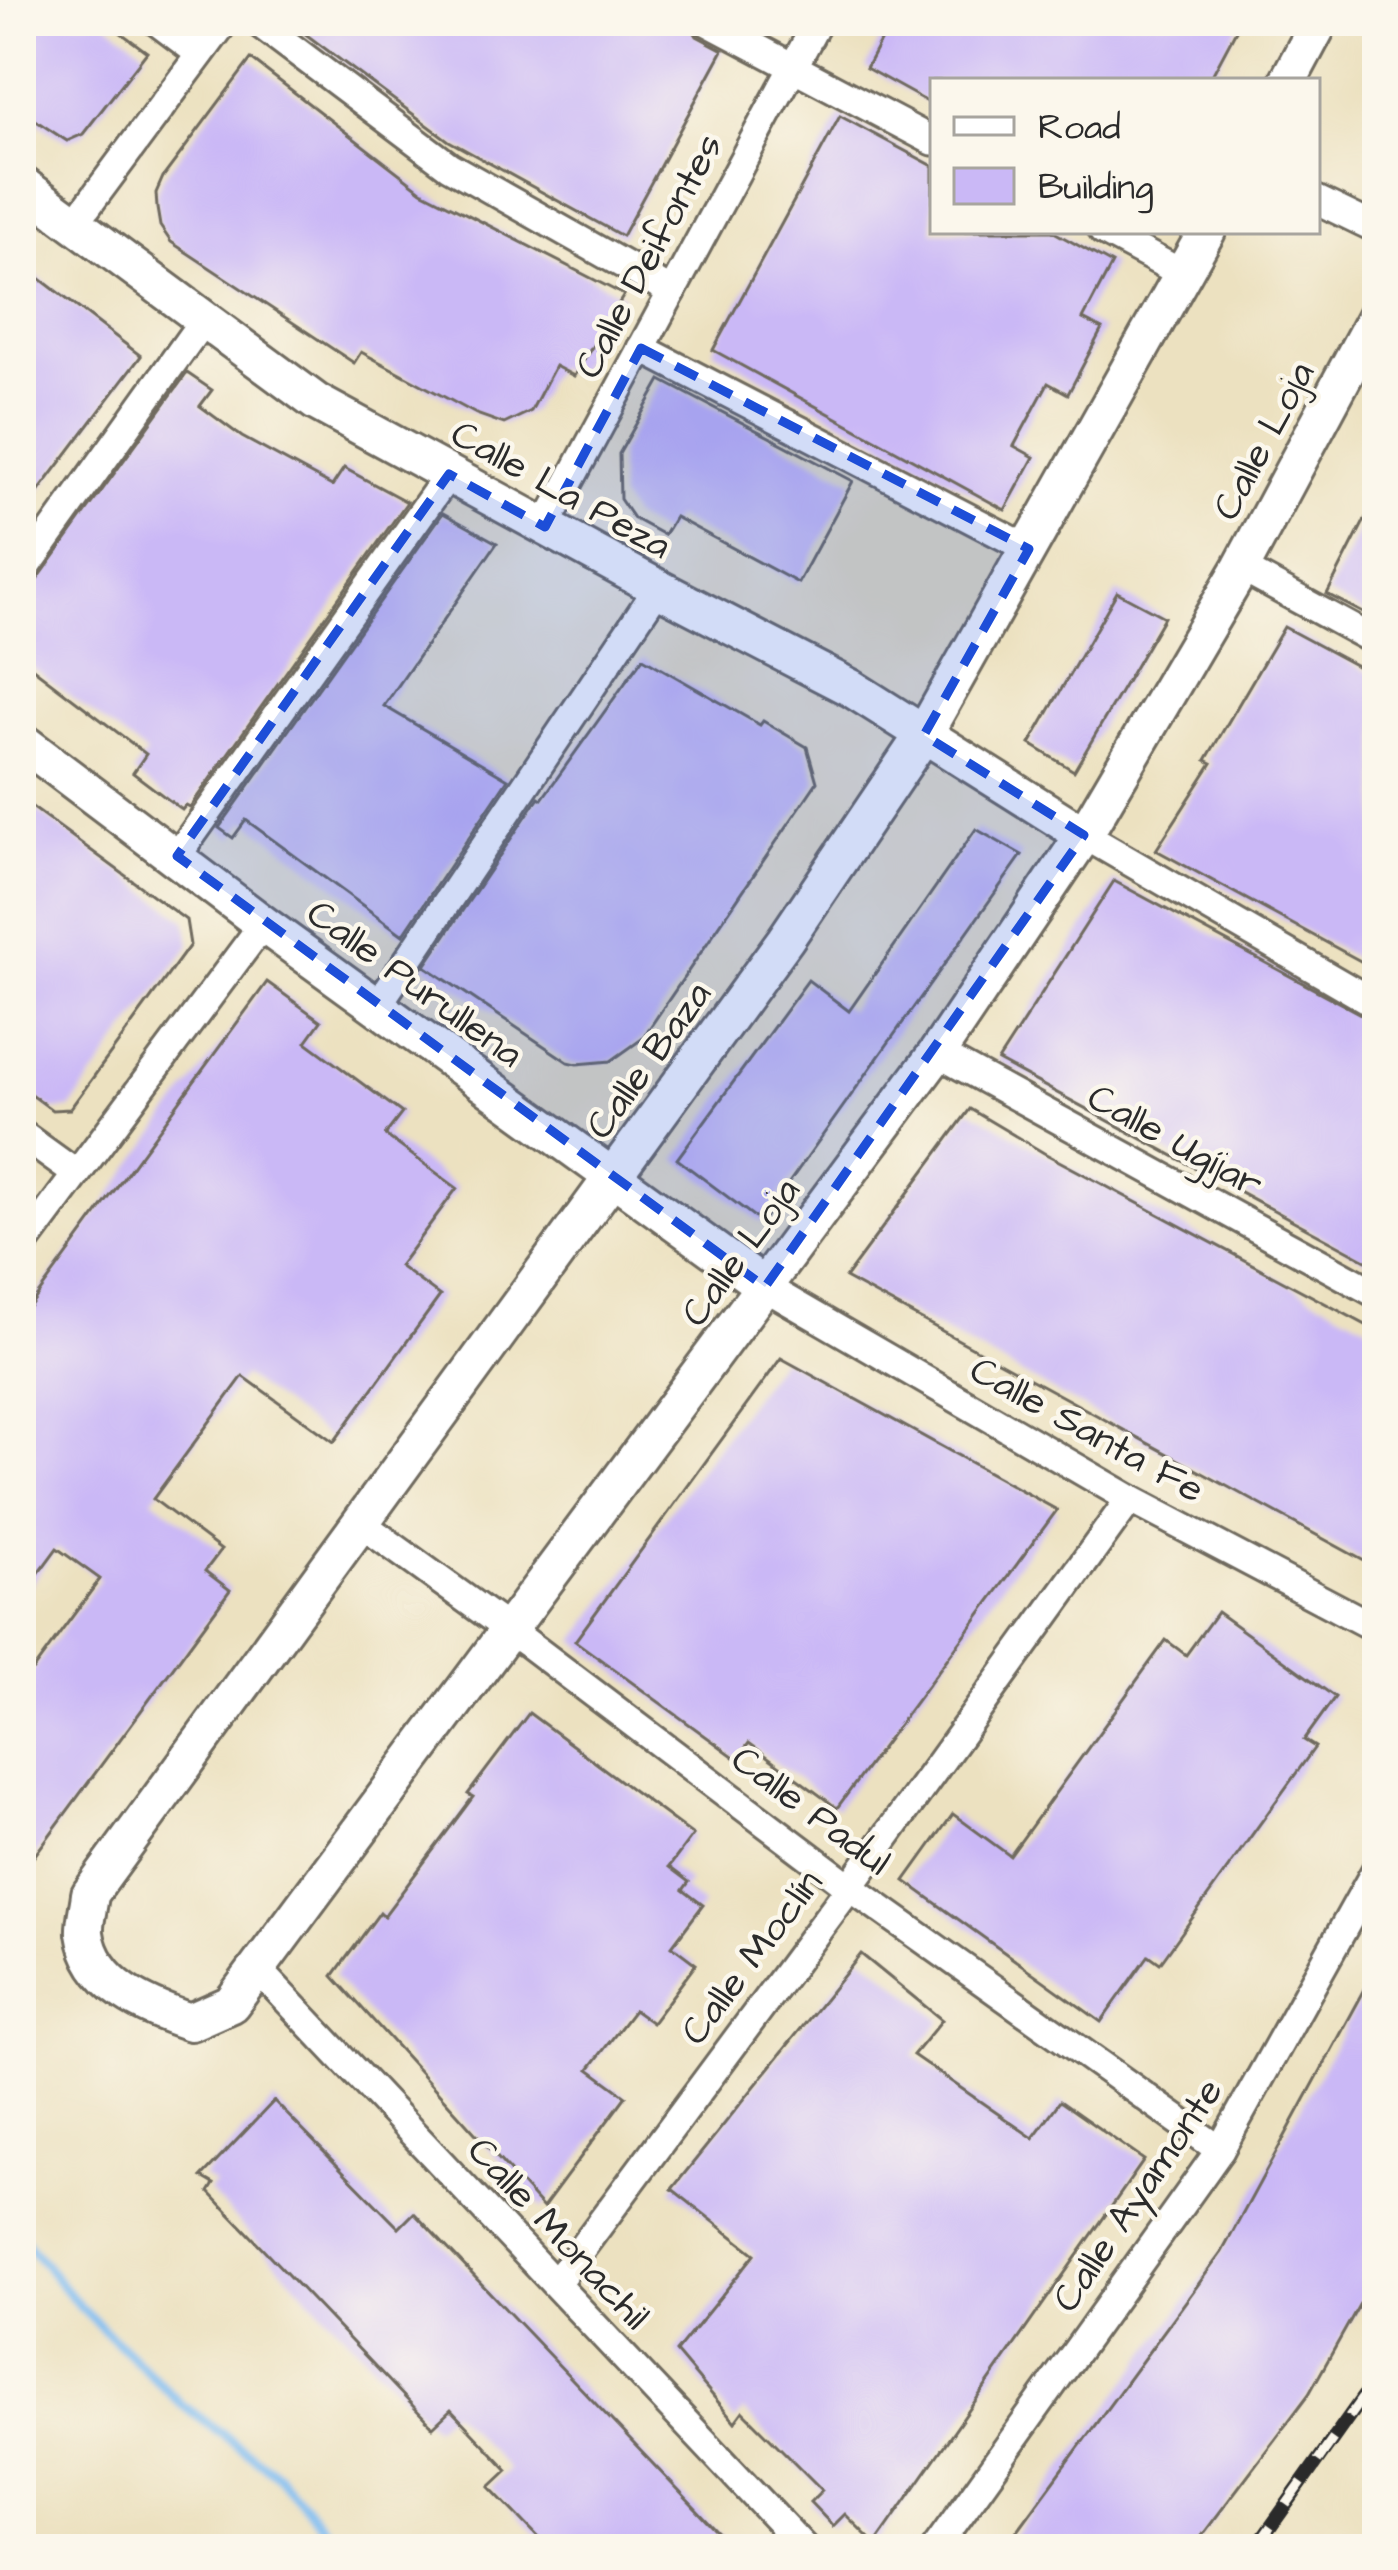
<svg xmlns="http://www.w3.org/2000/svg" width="1398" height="2570" font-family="'Architects Daughter',sans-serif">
  <rect width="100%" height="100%" fill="#fbf7ec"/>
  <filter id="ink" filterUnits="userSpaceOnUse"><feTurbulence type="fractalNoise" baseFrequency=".00833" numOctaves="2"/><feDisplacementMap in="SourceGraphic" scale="24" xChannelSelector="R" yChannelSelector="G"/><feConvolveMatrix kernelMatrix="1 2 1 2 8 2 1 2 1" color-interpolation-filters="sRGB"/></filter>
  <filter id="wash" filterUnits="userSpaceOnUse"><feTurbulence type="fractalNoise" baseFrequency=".004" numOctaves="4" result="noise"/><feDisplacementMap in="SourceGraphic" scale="48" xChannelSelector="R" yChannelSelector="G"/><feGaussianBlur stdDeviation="2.7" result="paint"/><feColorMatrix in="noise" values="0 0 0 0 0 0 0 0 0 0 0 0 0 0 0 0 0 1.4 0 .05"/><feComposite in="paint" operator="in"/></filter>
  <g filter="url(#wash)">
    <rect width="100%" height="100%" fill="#ece1c0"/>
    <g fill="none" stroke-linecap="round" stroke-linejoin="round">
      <!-- stream -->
      <polyline stroke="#7dbbf0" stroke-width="9" points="21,2237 81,2308 181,2404 277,2474 342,2549"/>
    </g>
    <g id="blocks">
      <!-- building -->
      <g fill="#cab8f6">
        <polygon points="21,21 105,21 147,52 83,134 67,141 21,111"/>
        <polygon points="288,21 688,21 697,36 723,50 622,236 449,141"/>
        <polygon points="891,21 1241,21 1209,81 933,81 933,105 866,68"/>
        <polygon points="251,59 422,191 624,295 574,376 555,366 531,411 504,424 476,414 361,352 354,363 171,242 160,226 157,208 156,193 163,177"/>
        <polygon points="840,116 933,166 933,231 1052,231 1112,264 1083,319 1102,329 1068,394 1048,383 1014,446 1034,457 1005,510 713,350"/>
        <polygon points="34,274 141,356 21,515 21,291"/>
        <polygon points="187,373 212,390 200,406 242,437 332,486 344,468 407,502 190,807 186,805 182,810 133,773 146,754 21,659 21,602"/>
        <polygon points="661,380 853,481 798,583 675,517 664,535 633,518 620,499 619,454"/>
        <polygon points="1377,496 1377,620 1327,594"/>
        <polygon points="443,513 497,543 384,706 508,779 403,935 246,820 233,838 219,828"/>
        <polygon points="1117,592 1164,617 1074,771 1030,744"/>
        <polygon points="1284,627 1377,677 1377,970 1156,850 1212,763 1206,760"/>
        <polygon points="643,658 760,725 763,721 807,747 817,782 642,1039 611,1061 577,1064 568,1062 425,966 539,797 542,799"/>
        <polygon points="21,799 186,920 190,945 70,1109 52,1110 21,1087"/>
        <polygon points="976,829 1022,855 761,1222 677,1159 808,980 849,1011"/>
        <polygon points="1114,881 1377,1023 1377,1266 998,1061"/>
        <polygon points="267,982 321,1021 306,1042 402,1113 385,1135 457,1188 399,1266 440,1296 334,1442 243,1376 153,1499 221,1550 205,1571 230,1590 21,1874 21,1661 33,1670 100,1579 57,1548 21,1597 21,1318"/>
        <polygon points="970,1109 1044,1153 1377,1331 1377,1568 845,1278"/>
        <polygon points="781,1358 1057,1510 837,1808 749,1743 737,1759 575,1641"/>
        <polygon points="1217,1612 1335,1697 1304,1740 1315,1747 1160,1963 1149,1955 1101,2022 905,1881 953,1814 1010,1856 1166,1640 1186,1655"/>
        <polygon points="529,1713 693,1835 669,1867 689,1882 683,1890 703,1905 672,1946 696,1964 652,2023 634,2010 589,2069 626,2096 543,2208 333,1976 380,1912 384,1916 473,1797 468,1794"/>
        <polygon points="861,1954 942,2020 913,2055 1033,2138 1060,2101 1144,2160 875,2544 845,2514 833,2526 810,2502 822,2490 743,2411 735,2422 676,2352 755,2254 672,2189"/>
        <polygon points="1377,1967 1377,2273 1309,2394 1192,2549 1004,2549 1222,2252"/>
        <polygon points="274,2101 399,2228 414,2213 734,2549 550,2549 490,2487 508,2470 451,2410 433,2427 209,2192 214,2184 202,2177"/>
      </g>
    </g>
  </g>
  <g filter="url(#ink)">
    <use href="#blocks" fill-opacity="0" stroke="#6f6b5f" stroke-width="3"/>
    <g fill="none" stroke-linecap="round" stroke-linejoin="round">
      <!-- minor casing -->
      <g stroke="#6f6b5f" stroke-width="33">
        <g id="minor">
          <polyline points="156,21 200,54"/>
          <polyline points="256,21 449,166 672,292"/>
          <polyline points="706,21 933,141"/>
          <polyline points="1317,200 1377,229"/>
          <polyline points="75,223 225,21"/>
          <polyline points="1103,231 1183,274"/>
          <polyline points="641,348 1029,549"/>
          <polyline points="545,527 818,21"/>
          <polyline points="1241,568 1377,642"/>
          <polyline points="21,575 204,319"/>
          <polyline points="1084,835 1377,1005"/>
          <polyline points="177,856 449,474"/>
          <polyline points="377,1006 658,588"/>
          <polyline points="937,1053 1377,1294"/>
          <polyline points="21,1134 75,1173"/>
          <polyline points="21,1249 263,924"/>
          <polyline points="765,1287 1130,1499 1377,1629"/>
          <polyline points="362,1524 527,1643 850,1887 1220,2150"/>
          <polyline points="258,1969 805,2549"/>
          <polyline points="556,2283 850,1887 1130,1499"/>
          <polyline points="935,2549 1220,2150 1377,1868"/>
        </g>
      </g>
      <!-- tertiary casing -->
      <g stroke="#6f6b5f" stroke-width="42">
        <g id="tertiary">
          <polyline points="1288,81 1320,21"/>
          <polyline points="21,184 316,402 658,588 851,688 1084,835"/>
          <path d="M1207,231l-283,503 -139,206 -695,954c-1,12 -6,28 -5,39 7,53 62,74 105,89l41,-18 706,-951 147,-218 157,-267 136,-254"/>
          <polyline points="21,741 263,924 765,1287"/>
        </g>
      </g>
      <!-- minor -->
      <use href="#minor" stroke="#fff" stroke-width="27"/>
      <!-- tertiary -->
      <use href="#tertiary" stroke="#fff" stroke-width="36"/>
      <!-- rail casing -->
      <g stroke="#2b2b2b" stroke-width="14">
        <polyline id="rail" points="1255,2549 1377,2377"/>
      </g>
      <!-- rail -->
      <use href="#rail" stroke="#fbf7ec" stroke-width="9" stroke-dasharray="27" stroke-linecap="butt"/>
    </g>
  </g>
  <!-- marked area -->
  <path fill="#1d4ed8" fill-opacity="0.2" stroke="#1d4ed8" stroke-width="9" stroke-dasharray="24 15" stroke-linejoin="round" d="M641,348l388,201 -105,186 160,100 -319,452 -588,-431 272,-382 96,53z"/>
  <g text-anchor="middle" stroke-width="9" stroke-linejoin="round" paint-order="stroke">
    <!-- street labels -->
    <g font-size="39" fill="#2b2b2b" stroke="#fbf7ec">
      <text transform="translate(647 255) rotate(-62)" y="14">Calle Deifontes</text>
      <text transform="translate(1262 440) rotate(-62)" y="14">Calle Loja</text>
      <text transform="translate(562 488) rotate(29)" y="14">Calle La Peza</text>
      <text transform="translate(416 982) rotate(36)" y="14">Calle Purullena</text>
      <text transform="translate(647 1059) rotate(-54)" y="14">Calle Baza</text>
      <text transform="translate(1176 1139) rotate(29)" y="14">Calle Ugíjar</text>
      <text transform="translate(739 1251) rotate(-54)" y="14">Calle Loja</text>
      <text transform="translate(1088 1428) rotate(29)" y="14">Calle Santa Fe</text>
      <text transform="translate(812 1809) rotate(37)" y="14">Calle Padul</text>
      <text transform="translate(750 1956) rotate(-53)" y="14">Calle Moclín</text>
      <text transform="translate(1136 2194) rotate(-56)" y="14">Calle Ayamonte</text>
      <text transform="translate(560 2232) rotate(47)" y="14">Calle Monachil</text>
    </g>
  </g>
  <!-- margin -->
  <rect width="1398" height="2570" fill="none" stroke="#fbf7ec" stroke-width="72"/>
  <!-- legend -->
  <rect x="930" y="78" width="390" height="156" fill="#fbf7ec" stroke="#a8a59f" stroke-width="3"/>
  <rect x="954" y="117" width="60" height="18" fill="#ffffff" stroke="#a8a59f" stroke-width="3"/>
  <text x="1038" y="138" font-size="36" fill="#2b2b2b">Road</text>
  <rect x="954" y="168" width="60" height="36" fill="#cab8f6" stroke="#a8a59f" stroke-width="3"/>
  <text x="1038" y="198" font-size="36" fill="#2b2b2b">Building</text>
</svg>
